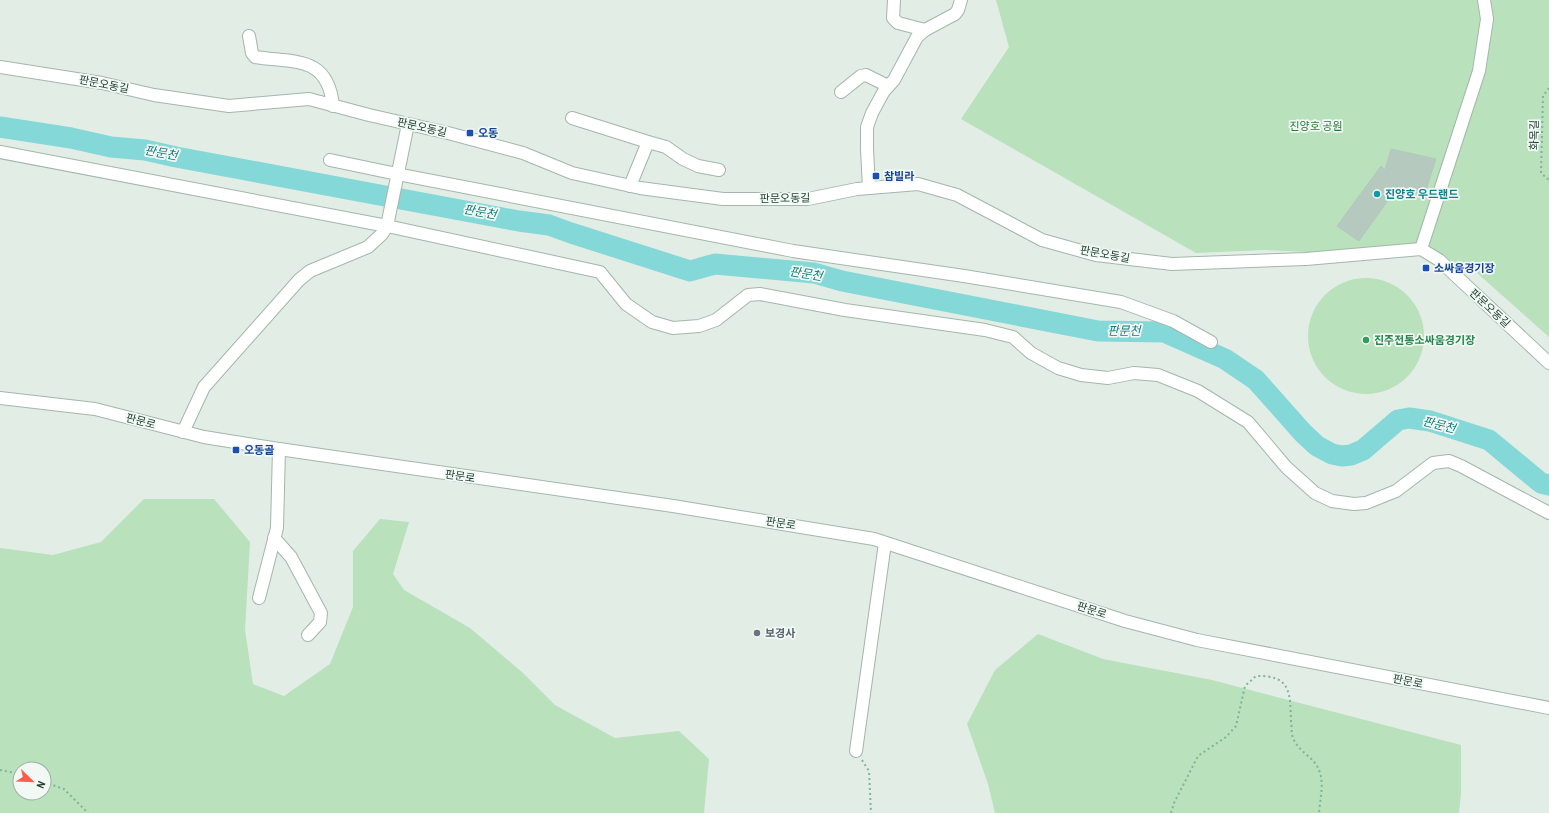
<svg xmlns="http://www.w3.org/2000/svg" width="1549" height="813" font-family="'Archivo Narrow','Noto Sans KR',sans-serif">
  <rect width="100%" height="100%" fill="#e2ede6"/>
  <!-- green -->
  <g fill="#b8e1bc" fill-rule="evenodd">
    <polygon points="996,0 1549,0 1549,337 1476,272 1419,246 1328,253 1265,250 1196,253 961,119 1009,47"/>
    <circle cx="1366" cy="336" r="58"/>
    <path d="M144,499h70l36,43 -5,88 8,54 31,12 46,-32 23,-57v-56l27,-32 29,3 -16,52 11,16 66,38 53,45 32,32 60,33 64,-7 30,28 -5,54h-704v-265l53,7 48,-13zM20,769h24v24h-24z"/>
    <polygon points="1038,634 1103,659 1212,680 1461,745 1461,793 1459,813 995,813 988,784 967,724 995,670"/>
  </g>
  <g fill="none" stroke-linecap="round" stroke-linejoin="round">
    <!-- river -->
    <polyline stroke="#84d8d7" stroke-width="21" points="0,127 71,138 111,147 145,150 176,157 519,221 549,225 571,233 690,271 715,264 814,273 842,281 1098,331 1164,332 1225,359 1256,380 1303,433 1317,446 1332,454 1342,456 1351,455 1363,450 1398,420 1409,418 1430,421 1489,440 1541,483 1549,485"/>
  </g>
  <!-- building -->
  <polygon fill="#b6c9be" stroke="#b3c8bc" points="1391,149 1436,159 1424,196 1394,192 1359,241 1337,226 1381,166 1385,170"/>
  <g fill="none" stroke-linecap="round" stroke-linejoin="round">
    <!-- minor casing -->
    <g stroke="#a4b6ac" stroke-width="14">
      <g id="minor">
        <polyline points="894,0 893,18 898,23 925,30"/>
        <path d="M249,36l3,17 3,4c39,6 73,-2 78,49"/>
        <polyline points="0,67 102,83 154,95 229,106 309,99 369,115 448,133 523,153 572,173 640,188 723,199 808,199 857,189 918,184 957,195 1042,240 1096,255 1172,264 1306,259 1421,249 1439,260 1549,363"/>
        <polyline points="841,92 861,76 866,75 888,86"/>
        <polyline points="572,118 648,142 666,147 683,159 698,166 719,170"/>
        <polyline points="0,152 387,226 600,272 626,304 652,322 673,328 699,326 716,320 748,295 760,294 845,310 985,330 1013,337 1031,353 1058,368 1081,375 1108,378 1134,373 1158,375 1198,391 1248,422 1286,467 1315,493 1332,501 1354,504 1366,503 1396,491 1433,463 1449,461 1461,466 1549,513"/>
        <polyline points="330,160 397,174 793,251 964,276 1121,302 1173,321 1211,342"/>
        <polyline points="630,186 648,142"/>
        <polyline points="869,188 867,149 867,127 872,113 884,91 894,80 917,37 925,30 955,14 958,10 961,0"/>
        <polyline points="1421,249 1479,71 1487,19 1484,0"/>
        <polyline points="0,398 95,409 204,437 279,449 673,506 874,539 1125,621 1197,640 1549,708"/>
        <polyline points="183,432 204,387 299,280 310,271 368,247 382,234 387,226 408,124"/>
        <polyline points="274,538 291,557 321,613 320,622 308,635"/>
        <polyline points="259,598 277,528 279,449"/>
        <polyline points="856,751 885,543"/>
      </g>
    </g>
    <!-- path -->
    <g stroke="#7fb49b" stroke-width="2" stroke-dasharray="2 3" stroke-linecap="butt">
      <polyline points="1549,88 1543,96 1541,173 1549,180"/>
      <polyline points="862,760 869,771 871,813"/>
      <polyline points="0,770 20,774"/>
      <polyline points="44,782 64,789 88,813"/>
      <path d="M1171,813l3,-10 24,-47 28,-19 10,-11 9,-40 11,-10c36,-1 34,18 35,46 1,5 0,11 2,16 5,13 21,20 25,30 7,13 2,31 1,45"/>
    </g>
    <!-- minor -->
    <use href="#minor" stroke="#fff" stroke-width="12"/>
  </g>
  <!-- markers -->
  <g fill="#1a4fb4" stroke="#f2f9f5" stroke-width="1.5">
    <rect x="466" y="129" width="8" height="8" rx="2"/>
    <rect x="872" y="172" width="8" height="8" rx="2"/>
    <rect x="1422" y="264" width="8" height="8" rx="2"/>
    <rect x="232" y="446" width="8" height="8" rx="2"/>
  </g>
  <circle fill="#0f9aa8" stroke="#f2f9f5" stroke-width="1.5" cx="1377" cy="194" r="4"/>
  <circle fill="#2e9e5b" stroke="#f2f9f5" stroke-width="1.5" cx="1366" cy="340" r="4"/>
  <circle fill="#6b7280" stroke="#f2f9f5" stroke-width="1.5" cx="757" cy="633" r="4"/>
  <g text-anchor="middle" stroke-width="3.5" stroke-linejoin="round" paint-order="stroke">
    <!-- street labels -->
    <g font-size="11" fill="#204032" stroke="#f2f9f5">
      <text transform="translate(104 84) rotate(11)" y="4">판문오동길</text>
      <text transform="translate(422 127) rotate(13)" y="4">판문오동길</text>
      <text transform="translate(1534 135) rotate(-89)" y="4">화목길</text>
      <text transform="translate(785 198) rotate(-1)" y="4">판문오동길</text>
      <text transform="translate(1105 254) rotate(10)" y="4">판문오동길</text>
      <text transform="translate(1490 308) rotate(43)" y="4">판문오동길</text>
      <text transform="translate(141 421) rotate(15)" y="4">판문로</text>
      <text transform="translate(460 476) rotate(8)" y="4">판문로</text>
      <text transform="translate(781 523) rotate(9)" y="4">판문로</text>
      <text transform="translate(1092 610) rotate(18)" y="4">판문로</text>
      <text transform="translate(1408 681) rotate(11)" y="4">판문로</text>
    </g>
    <!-- park labels -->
    <g font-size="11" fill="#267b38" stroke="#f2f9f5">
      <text x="1316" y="130">진양호 공원</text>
    </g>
    <!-- transit labels -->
    <g font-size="11" font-weight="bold" fill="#164399" stroke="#f2f9f5" text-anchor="start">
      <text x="478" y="137">오동</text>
      <text x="884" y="180">참빌라</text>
      <text x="1434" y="272">소싸움경기장</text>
      <text x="244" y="454">오동골</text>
    </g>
    <!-- culture labels -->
    <g font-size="11" font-weight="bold" fill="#0d838f" stroke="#f2f9f5" text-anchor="start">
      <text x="1385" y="198">진양호 우드랜드</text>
    </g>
    <!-- leisure labels -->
    <g font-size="11" font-weight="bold" fill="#27864d" stroke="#f2f9f5" text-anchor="start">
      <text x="1374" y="344">진주전통소싸움경기장</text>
    </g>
    <!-- worship labels -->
    <g font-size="11" font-weight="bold" fill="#5b616d" stroke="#f2f9f5" text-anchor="start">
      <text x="765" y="637">보경사</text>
    </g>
    <!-- water labels -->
    <g font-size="12" font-style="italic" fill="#137c7d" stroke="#f2f9f5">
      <text transform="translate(161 153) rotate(10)" y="4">판문천</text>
      <text transform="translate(480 212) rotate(10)" y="4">판문천</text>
      <text transform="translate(806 274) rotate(9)" y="4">판문천</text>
      <text x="1124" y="335">판문천</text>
      <text transform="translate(1439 425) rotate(14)" y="4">판문천</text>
    </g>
  </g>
  <!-- north arrow -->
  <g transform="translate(32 781) rotate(113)"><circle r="19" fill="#f2f9f5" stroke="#9eafa7"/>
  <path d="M0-3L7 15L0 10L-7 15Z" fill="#ff5c4e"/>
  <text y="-6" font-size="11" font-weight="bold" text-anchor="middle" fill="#204032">N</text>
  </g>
</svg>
